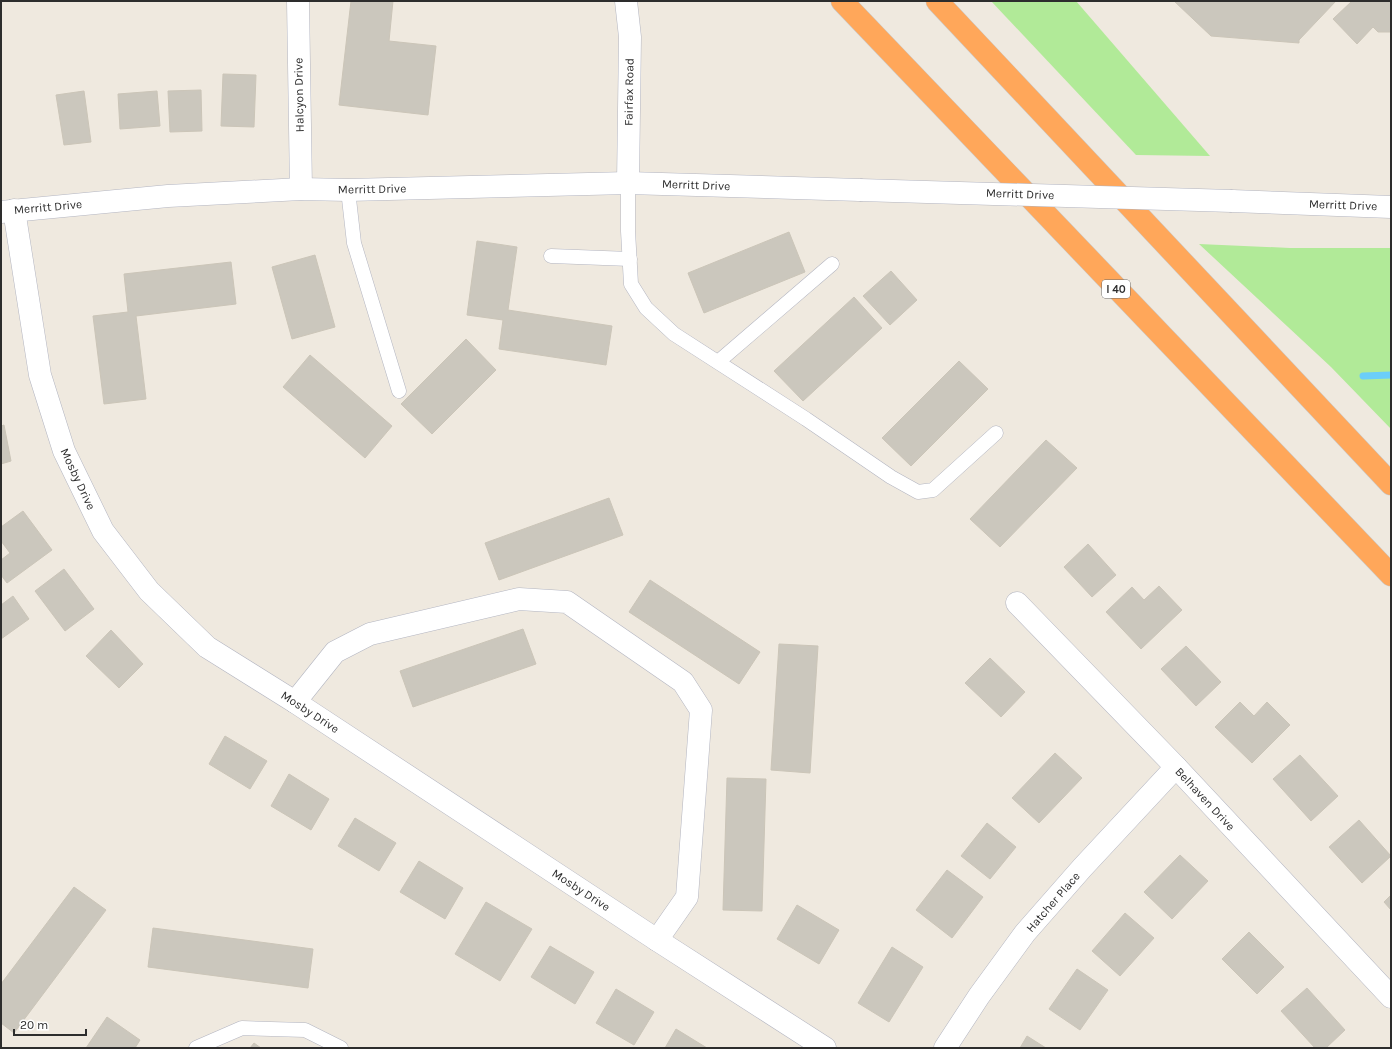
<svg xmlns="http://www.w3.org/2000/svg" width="1392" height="1049" font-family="Karla,sans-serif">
  <rect width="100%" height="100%" fill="#efe9df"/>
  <!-- green -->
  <g fill="#b1ea98">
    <polygon points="991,1 1076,1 1210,156 1136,155"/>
    <polygon points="1199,244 1290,248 1391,248 1391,429 1331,367"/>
  </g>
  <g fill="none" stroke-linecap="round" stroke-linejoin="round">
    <!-- stream -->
    <polyline stroke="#6bcef9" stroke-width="7" points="1363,376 1391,375"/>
  </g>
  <!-- building -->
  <g fill="#cbc7bd" stroke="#cbc5b8">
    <polygon points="351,1 393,1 389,41 436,46 428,115 339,105"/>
    <polygon points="1174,1 1336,1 1299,40 1299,43 1211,36"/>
    <polygon points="1352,1 1391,1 1391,32 1378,32 1373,27 1357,44 1333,19"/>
    <polygon points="223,74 256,75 254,127 221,126"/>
    <polygon points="201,90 202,131 170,132 168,91"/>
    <polygon points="84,91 91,142 64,145 56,95"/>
    <polygon points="157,91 160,126 120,129 118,94"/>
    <polygon points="789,232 805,272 704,313 688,273"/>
    <polygon points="477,241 517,247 508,310 612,326 606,365 499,349 503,320 467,315"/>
    <polygon points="315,255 335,327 292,339 272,267"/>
    <polygon points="231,262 236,304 136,316 146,399 104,404 93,316 128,312 124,274"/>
    <polygon points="891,271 917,300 890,325 863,296"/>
    <polygon points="854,297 882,328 803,401 774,371"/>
    <polygon points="466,339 496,370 432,434 401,404"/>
    <polygon points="310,355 392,426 365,458 283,387"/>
    <polygon points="959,361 988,389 911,466 882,438"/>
    <polygon points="4,425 11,461 1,464 1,426"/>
    <polygon points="1046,440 1077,468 1000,547 970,519"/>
    <polygon points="609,498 623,535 499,580 485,543"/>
    <polygon points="23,511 52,550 7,583 1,575 1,560 10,553 1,541 1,527"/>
    <polygon points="1088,544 1116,575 1092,597 1064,567"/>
    <polygon points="64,569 94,609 65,631 35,591"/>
    <polygon points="650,580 760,652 739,684 629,612"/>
    <polygon points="1159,586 1182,610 1141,649 1106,612 1132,587 1144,600"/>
    <polygon points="13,596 29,619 1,639 1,605"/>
    <polygon points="523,629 536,664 413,707 400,671"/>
    <polygon points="111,630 143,664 119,688 86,656"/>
    <polygon points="779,644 818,646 810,773 771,770"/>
    <polygon points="1186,646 1221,682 1196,706 1161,669"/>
    <polygon points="990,658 1025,692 1001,717 965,683"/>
    <polygon points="1240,702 1254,716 1267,702 1290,725 1252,763 1215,727"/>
    <polygon points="225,736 267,761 250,789 209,764"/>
    <polygon points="1055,753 1082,778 1039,823 1012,798"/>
    <polygon points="1300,755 1338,796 1311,821 1273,779"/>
    <polygon points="289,774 329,799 311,830 271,806"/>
    <polygon points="727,778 766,779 762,911 723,910"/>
    <polygon points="355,818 396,843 379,871 338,846"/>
    <polygon points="1359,820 1391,856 1362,883 1329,847"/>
    <polygon points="987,823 1016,847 990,879 961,856"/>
    <polygon points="1180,855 1208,881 1172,919 1144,892"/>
    <polygon points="419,861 463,888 445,919 400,892"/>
    <polygon points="947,870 983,897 952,938 916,910"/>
    <polygon points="74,887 106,910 14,1033 1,1023 1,984"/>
    <polygon points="1391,895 1391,910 1384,902"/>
    <polygon points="486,902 532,929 500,981 455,954"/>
    <polygon points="797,905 839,930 819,964 777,939"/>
    <polygon points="1125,913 1154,938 1120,976 1092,951"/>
    <polygon points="153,928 313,949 308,988 148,967"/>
    <polygon points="1249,932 1284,967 1257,994 1222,959"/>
    <polygon points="550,946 594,972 575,1004 531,977"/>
    <polygon points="892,947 923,967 889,1022 858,1003"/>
    <polygon points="1077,969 1108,990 1080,1030 1049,1009"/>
    <polygon points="1307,988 1345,1030 1326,1048 1315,1048 1281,1011"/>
    <polygon points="616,989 654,1012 634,1045 596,1023"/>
    <polygon points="107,1017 140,1040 135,1048 86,1048"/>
    <polygon points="676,1029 707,1048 665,1048"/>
    <polygon points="1027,1036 1046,1048 1020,1048"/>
    <polygon points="254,1043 261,1048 250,1048"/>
  </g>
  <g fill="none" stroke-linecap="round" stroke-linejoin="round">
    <!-- service casing -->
    <g stroke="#b3b5c1" stroke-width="15">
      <g id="service">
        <polyline points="628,183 628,231 631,284 646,308 674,334 806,419 891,477 918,492 933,490 996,433"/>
        <polyline points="348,190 354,243 399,391"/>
        <polyline points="551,256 630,259"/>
        <polyline points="718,362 832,264"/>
        <polyline points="196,1048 242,1028 305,1030 341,1048"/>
      </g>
    </g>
    <!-- minor casing -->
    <g stroke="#b3b5c1" stroke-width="23">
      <g id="minor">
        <polyline points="298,1 301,189"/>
        <polyline points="14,210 40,375 64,451 103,531 149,591 207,647 295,702 657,940 825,1048"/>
        <polyline points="1017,603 1176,767 1391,997"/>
        <polyline points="295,702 335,652 370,634 519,599 567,602 683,682 701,710 687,897 657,940"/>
        <polyline points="945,1048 979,996 1025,933 1082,868 1176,767"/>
      </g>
    </g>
    <!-- tertiary casing -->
    <g stroke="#b3b5c1" stroke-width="23">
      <polyline id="tertiary" points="626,1 630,37 628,183"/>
    </g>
    <!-- secondary casing -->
    <g stroke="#b3b5c1" stroke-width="23">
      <g id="secondary">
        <polyline points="1232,201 1391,207"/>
        <polyline points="1,212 168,196 301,189 348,190 628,183 860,190"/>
      </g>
    </g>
    <!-- motorway casing -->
    <g stroke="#c8c8c8" stroke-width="23">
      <g id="motorway">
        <polyline points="842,1 1391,575"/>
        <polyline points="937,1 1391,484"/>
      </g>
    </g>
    <!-- service -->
    <use href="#service" stroke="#fff" stroke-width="14"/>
    <!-- minor -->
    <use href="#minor" stroke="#fff" stroke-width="22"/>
    <!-- tertiary -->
    <use href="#tertiary" stroke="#fff" stroke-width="22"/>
    <!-- secondary -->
    <use href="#secondary" stroke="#fff" stroke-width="22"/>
    <!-- motorway -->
    <use href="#motorway" stroke="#ffa75a" stroke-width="22"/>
    <!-- secondary-bridge casing -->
    <g stroke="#b3b5c1" stroke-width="23" stroke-linecap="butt">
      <polyline id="secondary-bridge" points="860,190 1232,201"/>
    </g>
    <!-- secondary-bridge -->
    <use href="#secondary-bridge" stroke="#fff" stroke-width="22"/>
  </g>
  <g text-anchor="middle" stroke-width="3" stroke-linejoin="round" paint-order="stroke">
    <!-- shield labels -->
    <rect fill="#fff" stroke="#6c6c6c" stroke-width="1" x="1102" y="280" width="28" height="18" rx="3"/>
    <g font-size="11" font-weight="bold" fill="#2d2d2d">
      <text x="1116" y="293">I 40</text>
    </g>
    <!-- street labels -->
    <g font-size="12" fill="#2d2d2d" stroke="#fff">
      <text transform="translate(629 92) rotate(-89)" y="4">Fairfax Road</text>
      <text transform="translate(299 95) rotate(-91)" y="4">Halcyon Drive</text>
      <text transform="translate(696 185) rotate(2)" y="4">Merritt Drive</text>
      <text transform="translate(372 189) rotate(-1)" y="4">Merritt Drive</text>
      <text transform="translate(1020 194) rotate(2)" y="4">Merritt Drive</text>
      <text transform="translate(1343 205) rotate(2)" y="4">Merritt Drive</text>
      <text transform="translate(48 207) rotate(-5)" y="4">Merritt Drive</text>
      <text transform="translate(78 479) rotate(65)" y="4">Mosby Drive</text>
      <text transform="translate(310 712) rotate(33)" y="4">Mosby Drive</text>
      <text transform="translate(1205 799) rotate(47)" y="4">Belhaven Drive</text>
      <text transform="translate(581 890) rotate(33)" y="4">Mosby Drive</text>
      <text transform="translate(1053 902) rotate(-49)" y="4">Hatcher Place</text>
    </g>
  </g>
  <!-- border -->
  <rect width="1392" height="1049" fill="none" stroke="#2d2d2d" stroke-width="4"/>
  <!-- scale -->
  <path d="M14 1029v6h72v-6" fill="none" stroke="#2d2d2d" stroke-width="2"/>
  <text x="20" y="1029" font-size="12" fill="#2d2d2d" stroke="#ffffff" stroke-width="3" paint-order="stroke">20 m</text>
</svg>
